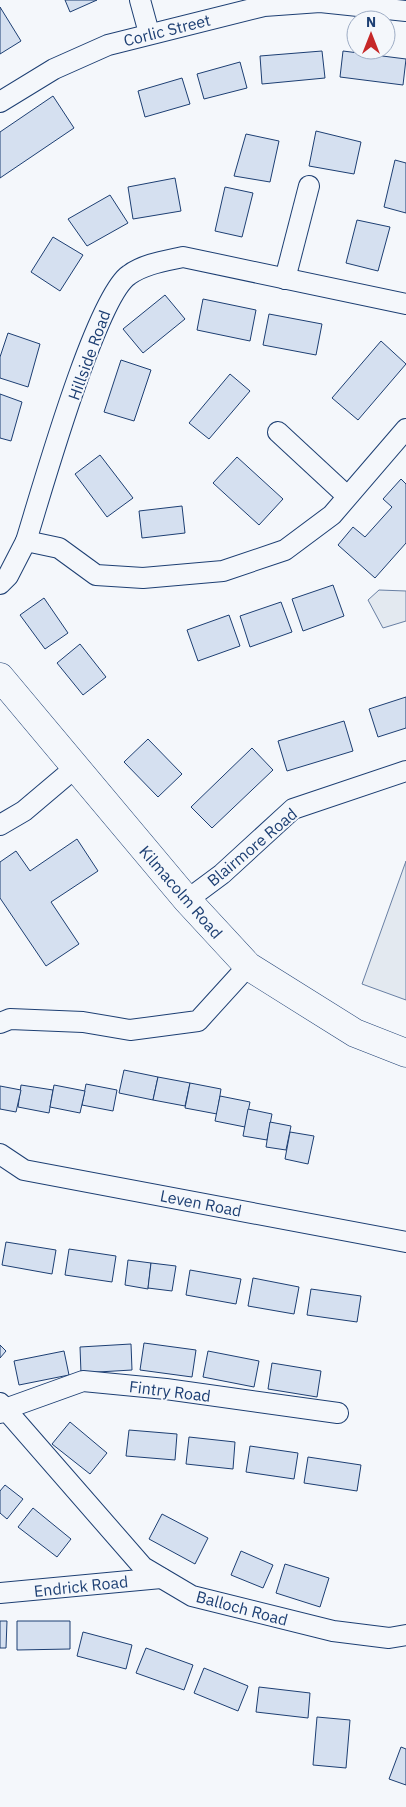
<svg xmlns="http://www.w3.org/2000/svg" width="406" height="1807" font-family="'IBM Plex Sans',sans-serif">
  <rect width="100%" height="100%" fill="#f4f7fb"/>
  <!-- green -->
  <g fill="#e3e9f0" stroke="#687fa3">
    <polygon points="379,590 406,591 406,621 383,628 368,600"/>
    <polygon points="406,861 406,1000 362,984"/>
  </g>
  <!-- building -->
  <g fill="#d5e0f0" stroke="#1d3f73">
    <polygon points="65,0 97,0 70,12"/>
    <polygon points="0,7 21,41 0,54"/>
    <polygon points="322,51 325,78 262,84 260,56"/>
    <polygon points="343,51 406,59 403,85 340,77"/>
    <polygon points="240,62 247,88 204,99 197,74"/>
    <polygon points="182,78 190,104 145,117 138,91"/>
    <polygon points="53,96 74,128 0,178 0,132"/>
    <polygon points="316,131 361,142 354,174 309,166"/>
    <polygon points="246,134 279,141 270,182 234,176"/>
    <polygon points="395,160 406,163 406,213 384,207"/>
    <polygon points="175,178 181,211 133,219 128,187"/>
    <polygon points="225,187 253,193 242,237 215,231"/>
    <polygon points="110,195 128,223 87,246 68,219"/>
    <polygon points="357,220 390,227 378,271 346,263"/>
    <polygon points="53,237 83,255 60,291 31,272"/>
    <polygon points="165,295 185,319 143,353 123,329"/>
    <polygon points="203,299 256,310 250,341 197,330"/>
    <polygon points="269,314 322,324 316,355 263,345"/>
    <polygon points="8,333 40,344 28,387 0,378 0,357"/>
    <polygon points="381,341 406,364 358,420 332,398"/>
    <polygon points="121,360 151,370 134,421 104,412"/>
    <polygon points="230,374 250,391 209,439 189,423"/>
    <polygon points="0,394 22,402 11,441 0,438"/>
    <polygon points="100,455 133,498 107,517 75,474"/>
    <polygon points="237,457 283,499 259,525 213,483"/>
    <polygon points="401,479 406,484 406,543 375,578 338,545 353,527 365,537 392,507 383,499"/>
    <polygon points="182,506 185,533 142,538 139,511"/>
    <polygon points="333,585 344,616 303,631 292,599"/>
    <polygon points="44,598 68,633 45,649 20,615"/>
    <polygon points="281,602 292,632 250,647 240,616"/>
    <polygon points="229,615 240,646 198,661 187,630"/>
    <polygon points="80,644 106,677 83,695 57,663"/>
    <polygon points="406,697 406,728 378,737 369,709"/>
    <polygon points="344,721 353,751 287,771 278,741"/>
    <polygon points="148,739 182,774 158,797 124,762"/>
    <polygon points="252,748 273,770 212,828 191,807"/>
    <polygon points="77,839 98,871 51,902 79,944 46,966 0,898 0,862 16,851 30,871"/>
    <polygon points="124,1070 158,1077 153,1100 119,1093"/>
    <polygon points="158,1077 190,1083 185,1106 153,1100"/>
    <polygon points="190,1083 221,1089 217,1114 185,1108"/>
    <polygon points="86,1084 117,1090 113,1111 82,1105"/>
    <polygon points="21,1085 53,1090 49,1113 18,1107"/>
    <polygon points="54,1085 85,1091 80,1113 50,1107"/>
    <polygon points="0,1086 21,1090 16,1112 0,1109"/>
    <polygon points="220,1096 250,1102 245,1127 215,1121"/>
    <polygon points="248,1109 272,1114 267,1140 243,1136"/>
    <polygon points="270,1122 291,1126 286,1150 266,1147"/>
    <polygon points="290,1132 314,1136 308,1164 285,1159"/>
    <polygon points="6,1242 56,1250 52,1274 2,1265"/>
    <polygon points="69,1249 116,1256 112,1282 65,1275"/>
    <polygon points="128,1260 151,1263 148,1289 125,1285"/>
    <polygon points="151,1263 176,1266 172,1291 148,1288"/>
    <polygon points="190,1270 241,1279 236,1304 186,1295"/>
    <polygon points="253,1278 299,1287 294,1314 248,1306"/>
    <polygon points="311,1289 361,1296 357,1322 307,1315"/>
    <polygon points="144,1343 196,1350 192,1377 140,1370"/>
    <polygon points="131,1344 132,1370 81,1373 80,1347"/>
    <polygon points="0,1345 6,1351 0,1358"/>
    <polygon points="64,1351 69,1375 19,1385 14,1361"/>
    <polygon points="208,1351 259,1361 254,1387 203,1377"/>
    <polygon points="272,1363 321,1371 317,1397 268,1389"/>
    <polygon points="70,1422 107,1453 90,1474 52,1444"/>
    <polygon points="129,1430 177,1434 175,1460 126,1456"/>
    <polygon points="189,1437 235,1442 233,1469 186,1464"/>
    <polygon points="250,1446 298,1453 294,1479 246,1472"/>
    <polygon points="308,1457 361,1465 357,1491 304,1483"/>
    <polygon points="5,1485 23,1499 7,1519 0,1513 0,1491"/>
    <polygon points="33,1508 71,1539 57,1557 18,1527"/>
    <polygon points="162,1514 208,1538 195,1564 149,1539"/>
    <polygon points="241,1551 273,1565 263,1588 231,1575"/>
    <polygon points="285,1564 329,1578 320,1607 276,1593"/>
    <polygon points="0,1621 7,1621 6,1648 0,1648"/>
    <polygon points="17,1621 70,1621 70,1649 17,1650"/>
    <polygon points="83,1632 132,1645 126,1669 77,1656"/>
    <polygon points="146,1648 193,1665 184,1690 136,1673"/>
    <polygon points="204,1668 248,1686 238,1711 194,1693"/>
    <polygon points="259,1687 310,1693 308,1718 256,1712"/>
    <polygon points="317,1717 350,1720 346,1768 313,1765"/>
    <polygon points="401,1747 406,1749 406,1785 389,1779"/>
  </g>
  <g fill="none" stroke-linecap="round" stroke-linejoin="round">
    <!-- minor casing -->
    <g stroke="#1d3f73" stroke-width="22">
      <g id="minor">
        <polyline points="140,0 149,33"/>
        <polyline points="0,102 54,69 108,45 264,6 320,2 406,11"/>
        <polyline points="285,279 309,186"/>
        <polyline points="278,432 347,496"/>
        <path d="M26,541c15,-48 70,-244 103,-266 15,-11 36,-14 54,-18l223,47"/>
        <polyline points="0,584 8,576 26,541 59,548 96,575 143,578 223,571 285,550 332,515 406,429"/>
        <polyline points="0,825 24,811 76,767"/>
        <polyline points="187,900 222,874 293,809 406,771"/>
        <polyline points="0,1023 10,1019 83,1022 130,1030 198,1021 248,966"/>
        <polyline points="0,1154 24,1170 406,1242"/>
        <polyline points="0,1403 143,1567 192,1596 333,1631 389,1638 406,1635"/>
        <polyline points="0,1413 5,1409 83,1381 166,1389 338,1413"/>
        <polyline points="0,1593 161,1578"/>
      </g>
    </g>
    <!-- secondary casing -->
    <g stroke="#1d3f73" stroke-width="29">
      <polyline id="secondary" points="0,677 187,900 248,966 355,1033 406,1053"/>
    </g>
    <!-- minor -->
    <use href="#minor" stroke="#f4f7fb" stroke-width="20"/>
    <!-- secondary -->
    <use href="#secondary" stroke="#f4f7fb" stroke-width="28"/>
  </g>
  <g text-anchor="middle" stroke-width="4" stroke-linejoin="round" paint-order="stroke">
    <!-- street labels -->
    <g font-size="16" fill="#1d3f73" stroke="#f4f7fb">
      <text transform="translate(167 30) rotate(-14)" y="6">Corlic Street</text>
      <text transform="translate(89 355) rotate(-70)" y="6">Hillside Road</text>
      <text transform="translate(252 847) rotate(-40)" y="6">Blairmore Road</text>
      <text transform="translate(181 892) rotate(49)" y="6">Kilmacolm Road</text>
      <text transform="translate(201 1203) rotate(11)" y="6">Leven Road</text>
      <text transform="translate(170 1391) rotate(7)" y="6">Fintry Road</text>
      <text transform="translate(81 1586) rotate(-6)" y="6">Endrick Road</text>
      <text transform="translate(242 1608) rotate(15)" y="6">Balloch Road</text>
    </g>
  </g>
  <!-- north arrow -->
  <g transform="translate(371 35)"><circle r="24" fill="#f4f7fb" stroke="#9eadc5"/>
  <path d="M0-4L9 19L0 12L-9 19Z" fill="#c62828"/>
  <text y="-8" font-size="14" font-weight="bold" text-anchor="middle" fill="#1d3f73">N</text>
  </g>
</svg>
